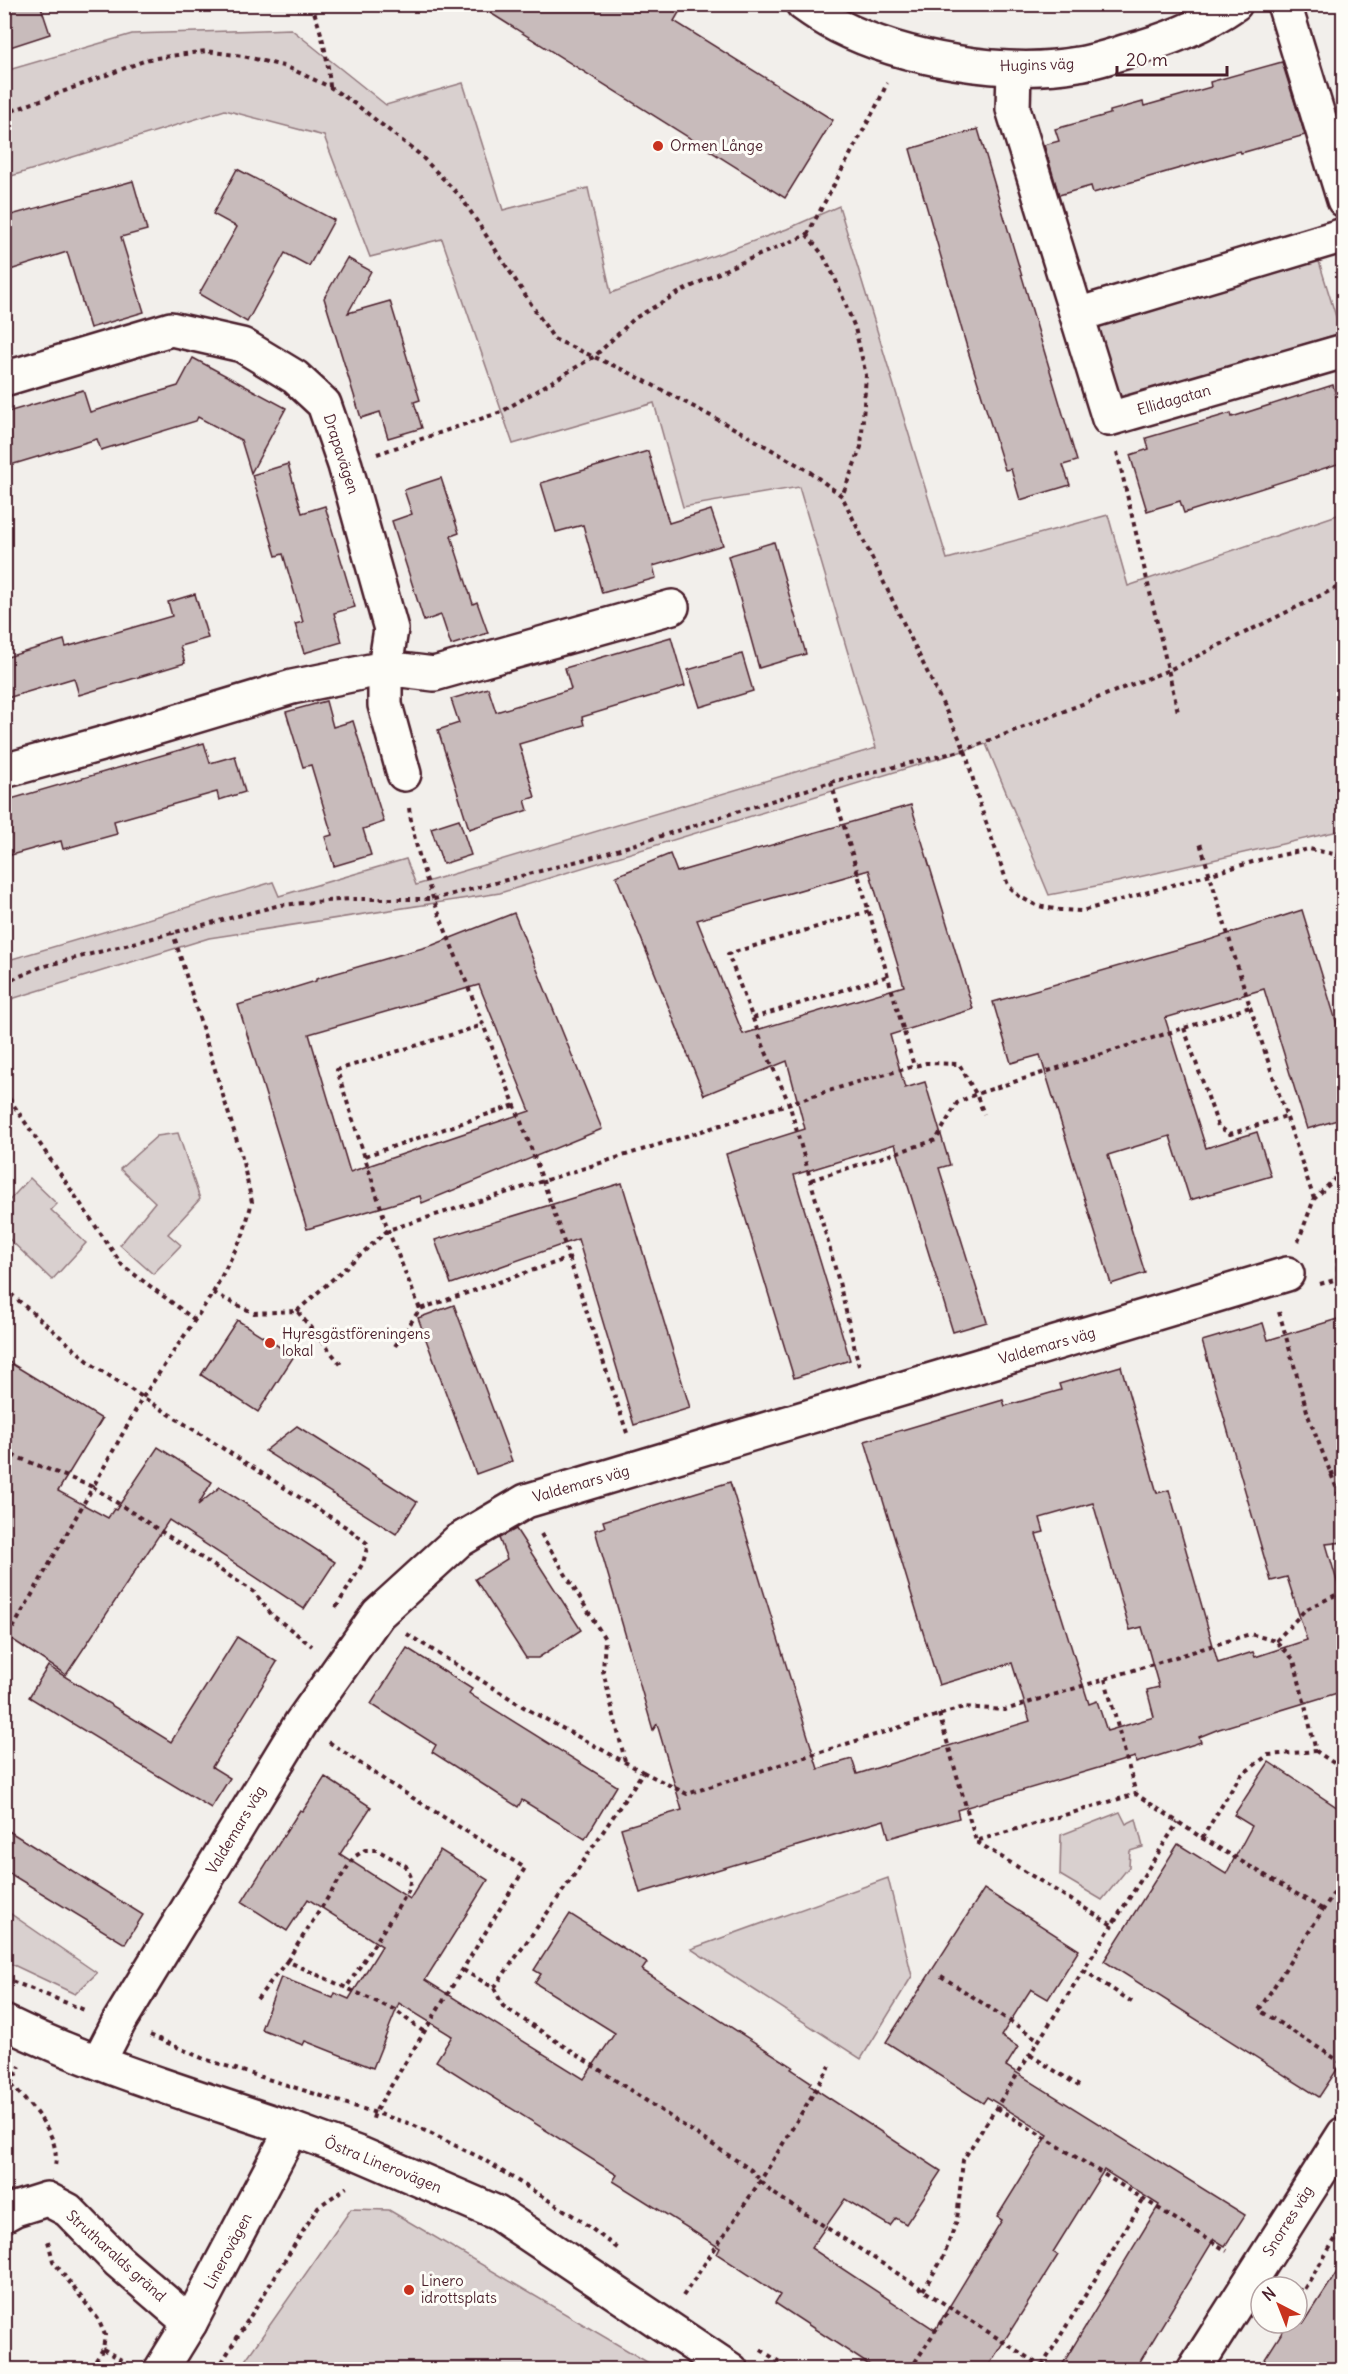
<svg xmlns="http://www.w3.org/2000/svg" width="1348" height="2374" font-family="Delius,sans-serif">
  <rect width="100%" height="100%" fill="#f2efeb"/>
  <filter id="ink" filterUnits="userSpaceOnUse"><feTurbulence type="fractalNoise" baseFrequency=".0167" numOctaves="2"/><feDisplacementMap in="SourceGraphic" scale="12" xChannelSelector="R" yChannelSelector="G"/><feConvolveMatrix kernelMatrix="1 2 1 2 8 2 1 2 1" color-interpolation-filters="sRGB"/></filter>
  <g filter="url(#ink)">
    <!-- green -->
    <g fill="#d9d0cf" stroke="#92787d" stroke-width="1.5">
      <polygon points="291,29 386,105 463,83 503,210 588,188 611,293 787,229 839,206 947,559 1108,515 1128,586 1343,513 1343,830 1117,882 1049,895 986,744 500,893 209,938 5,1001 5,961 273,882 279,896 406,859 416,885 876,748 799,487 683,507 654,403 513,444 442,239 370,257 324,136 225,110 5,178 5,71 132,34"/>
      <polygon points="1317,255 1341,333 1118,400 1095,321"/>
      <polygon points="178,1133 200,1199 168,1234 181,1245 153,1274 120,1245 155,1202 120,1169 157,1136"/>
      <polygon points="30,1178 57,1204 51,1210 86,1243 52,1280 5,1235 5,1205"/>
      <polygon points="1120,1812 1126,1824 1136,1819 1143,1847 1130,1851 1129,1867 1102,1900 1060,1875 1061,1835"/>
      <polygon points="888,1878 912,1976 861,2059 691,1949"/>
      <polygon points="4,1910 5,1910 97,1973 75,1994 5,1961"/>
      <polygon points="351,2209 389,2210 659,2369 239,2369"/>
    </g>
    <!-- building -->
    <g fill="#c8bbbb" stroke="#4a1f2b" stroke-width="1.5" fill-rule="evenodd">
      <polygon points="4,4 40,4 50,34 4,49"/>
      <polygon points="476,4 684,4 674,21 833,120 785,198"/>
      <polygon points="1282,62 1305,135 1241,153 1240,151 1093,193 1091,186 1059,195 1044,145 1059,141 1055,129 1110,114 1110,111 1143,102 1144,106 1211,87 1210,82"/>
      <polygon points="978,129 1077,461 1063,465 1070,485 1020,500 1011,469 1005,470 968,351 910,149"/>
      <polygon points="237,169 334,220 309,266 285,253 247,322 199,294 237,227 213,214"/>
      <polygon points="133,181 147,230 121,237 144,312 90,328 67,252 4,272 4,217"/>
      <polygon points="347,258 371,271 348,313 390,301 420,400 414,402 422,428 388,438 380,412 361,418 324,298"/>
      <polygon points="193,358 286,408 251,473 241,440 198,417 196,421 101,450 97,439 4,467 4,413 83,390 90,412 178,386"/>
      <polygon points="1333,385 1338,403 1344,401 1344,462 1184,513 1180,501 1147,511 1130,455 1149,449 1146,438 1231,413 1232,417"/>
      <polygon points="648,451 669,523 711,510 723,545 653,566 656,578 602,593 583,525 556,532 541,483"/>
      <polygon points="288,464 302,513 325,506 355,607 334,613 342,642 304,653 295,624 303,622 283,554 276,556 252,475"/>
      <polygon points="441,478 459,533 451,536 473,604 477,602 488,633 451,645 441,615 424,621 392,521 412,514 404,490"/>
      <polygon points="774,542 806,654 759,668 728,556"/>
      <polygon points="195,594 208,638 180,646 185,663 79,695 74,678 4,699 4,658 64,640 66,647 172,616 168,602"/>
      <polygon points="671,637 685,686 582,717 584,725 519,744 535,797 525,800 528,810 469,829 438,730 459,723 451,699 488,688 496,712 571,689 565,668"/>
      <polygon points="742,654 753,691 700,707 688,670"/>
      <polygon points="326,701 333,727 353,721 384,822 363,829 371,855 334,866 325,837 332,835 311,765 303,767 286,712"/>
      <polygon points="204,743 210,763 235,756 245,792 219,800 217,792 114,821 117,834 63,849 61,841 4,857 4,801"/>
      <path d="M911,805l62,204 -83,26 15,53 20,-6 25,83 -11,3 48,154 -34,10 -58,-188 -101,31 56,185 -56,18 -68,-224 79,-25 -18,-68 -83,34 -88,-219 54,-22 7,18zM869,870l35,116 -161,48 -46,-114z"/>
      <polygon points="459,819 471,855 443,864 431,828"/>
      <polygon points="1302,910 1344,1047 1344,1118 1307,1129 1264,989 1165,1018 1206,1148 1257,1132 1271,1176 1190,1200 1170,1136 1108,1155 1145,1273 1111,1284 1040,1055 1011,1063 993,1002 1203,942"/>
      <path d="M514,913l88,216 -180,74 -2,-7 -113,33 -69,-224 78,-24v-2l117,-34zM479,985l51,126 -180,61 -41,-138z"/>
      <polygon points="622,1183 690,1408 634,1425 578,1239 451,1284 435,1240"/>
      <polygon points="454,1305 512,1461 476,1474 418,1318"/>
      <path d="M1344,1317v225l-18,2 18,61v86l-125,38 -20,8 2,5 -65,21 -1,-6 -178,53 2,8 -70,20 -5,-18 -244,73 -19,-65 61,-18 -25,-86 -4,6 -58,-200 10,-3 -2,-6 127,-39 88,287 34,-10 5,15 173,-53 -18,-58 -73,22 -74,-244 138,-41 2,6 56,-16 -2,-6 62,-18 36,127 12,-3 49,173 35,-11 2,5 52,-17 -20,-63 -16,4 -69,-240 61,-18 5,17zM1093,1503l37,127 12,-3 17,60 -12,3 7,27 -47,14 -10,-30 -8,3 -53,-170 8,-2 -4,-14z"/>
      <polygon points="237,1320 294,1356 258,1412 201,1375"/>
      <polygon points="4,1359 102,1419 58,1491 108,1518 114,1509 116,1510 158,1447 212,1482 198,1505 220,1487 335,1562 304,1609 169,1520 66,1675 4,1634"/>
      <polygon points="297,1426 417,1502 396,1534 265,1451"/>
      <polygon points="516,1529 581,1630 538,1658 526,1658 475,1579 507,1559 499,1538"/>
      <polygon points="237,1637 277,1662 212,1767 230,1778 211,1808 29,1697 48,1666 171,1742"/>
      <polygon points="407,1648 472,1689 469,1693 476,1698 617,1786 585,1839 522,1800 518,1807 487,1787 432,1752 436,1745 371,1704"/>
      <polygon points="1269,1762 1344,1812 1344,2059 1319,2097 1104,1961 1178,1844 1226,1874 1252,1826 1234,1815"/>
      <polygon points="325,1777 371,1807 340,1854 410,1899 440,1850 488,1880 425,1980 584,2079 615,2033 535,1983 541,1974 534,1970 570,1914 647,1963 642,1970 793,2067 791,2069 811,2082 809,2085 941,2171 906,2224 896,2218 890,2226 845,2199 811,2248 935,2330 1002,2220 997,2217 1048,2135 987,2097 983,2103 886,2042 984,1889 1079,1950 1048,1999 1031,1989 1001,2036 1018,2047 1006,2066 1245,2215 1225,2246 1214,2239 1135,2370 1059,2370 1159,2205 1104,2170 1053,2252 1058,2255 986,2370 877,2370 775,2303 780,2295 717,2254 720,2248 613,2181 617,2175 436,2061 452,2036 399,2003 373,2068 305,2041 303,2045 261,2029 281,1977 333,1998 335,1993 349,1999 382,1946 308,1899 287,1931 242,1902 300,1810 303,1811"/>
      <polygon points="4,1828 143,1915 125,1944 4,1870"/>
      <polygon points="1344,2261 1344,2370 1258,2370 1288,2323 1304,2323"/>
    </g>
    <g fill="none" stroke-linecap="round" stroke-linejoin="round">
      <!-- minor casing -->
      <g stroke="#4a1f2b" stroke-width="38">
        <g id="minor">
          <path d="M803,4c11,8 23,16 35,22 65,33 168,51 240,38 16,-2 33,-8 49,-13 38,-10 75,-24 108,-47"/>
          <polyline points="1284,4 1344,200"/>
          <polyline points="1014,69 1013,109 1109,419 1344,351"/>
          <polyline points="1077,315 1344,235"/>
          <polyline points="4,379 171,329 242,345 295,377 324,404 345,465 391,629 385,668 292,687 105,743 4,771"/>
          <polyline points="404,774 385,705 385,668 434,674 672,607"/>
          <polyline points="99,2061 119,2022 301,1723 378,1614 458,1541 526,1501 1287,1274"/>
          <polyline points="292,2129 360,2154 497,2213 731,2370"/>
          <polyline points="4,2215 15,2209 47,2199 68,2210 118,2261 190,2323"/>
          <polyline points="1194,2370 1344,2134"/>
        </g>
      </g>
      <!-- tertiary casing -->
      <g stroke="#4a1f2b" stroke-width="38">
        <path id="tertiary" d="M4,2022c92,45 192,74 288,107l-102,194 -29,47"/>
      </g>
      <!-- path -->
      <g stroke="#4a1f2b" stroke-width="4" stroke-dasharray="4.5 4.5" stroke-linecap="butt">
        <path d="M311,4c11,28 17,54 19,83"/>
        <polyline points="4,114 149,59 206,51 243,56 287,67 330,87 358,106 419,154 461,197 554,339 630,373 741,432 810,472 842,496 965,750 980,805 1008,885 1020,897 1038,906 1060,910 1082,911 1263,859 1309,849 1344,856"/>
        <polyline points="807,235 879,101 887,83"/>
        <polyline points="1117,452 1178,712"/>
        <polyline points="377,454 501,412 595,356 635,318 682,291 733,266 807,235 823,255 835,278 855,328 866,375 861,447 842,496"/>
        <polyline points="831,782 914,1066"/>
        <path d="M409,808c9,63 37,122 60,181 35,89 71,177 100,269l-149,51"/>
        <polyline points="4,983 41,967 280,905 350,899 434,899 601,855 831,782 965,750 1169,670 1344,584"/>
        <polyline points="1250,1007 1314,1199"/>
        <polyline points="753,1018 888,976"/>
        <polyline points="1184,1028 1218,1126 1230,1134 1286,1116"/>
        <polyline points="4,1091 122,1265 195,1320"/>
        <polyline points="365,1156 515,1105"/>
        <polyline points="811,1180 936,1140 957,1103 976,1094 1250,1007 1200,843"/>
        <polyline points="1298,1242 1314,1199 1344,1170"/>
        <polyline points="569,1258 627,1433"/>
        <polyline points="1320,1284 1338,1279 1337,1246"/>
        <polyline points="4,1288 94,1366 349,1529 368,1544 363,1563 334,1611"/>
        <polyline points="213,1293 254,1313 297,1311 342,1366"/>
        <polyline points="297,1311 388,1230 854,1083 926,1063 959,1064 976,1094 984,1114"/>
        <polyline points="1279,1312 1309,1418 1344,1507"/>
        <polyline points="395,1346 420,1309 388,1230 337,1070 483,1025"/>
        <polyline points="859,1366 839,1282 789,1103 765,1050 728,954 869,911"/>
        <polyline points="4,1452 93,1487 143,1397 213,1293 243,1235 252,1202 241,1154 173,933"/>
        <polyline points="4,1466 10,1455"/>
        <polyline points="1330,1474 1344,1470"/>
        <polyline points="541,1534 605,1639 603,1671 625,1761"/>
        <polyline points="407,1634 527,1709 643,1772 572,1878 494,1988"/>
        <polyline points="1276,1641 1305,1610 1344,1591"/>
        <polyline points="4,1644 93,1487 254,1592 272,1615 312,1646"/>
        <polyline points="1105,1679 1136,1794 1202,1838 1240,1776 1268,1755 1316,1751"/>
        <polyline points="939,1714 976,1841 1136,1794"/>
        <polyline points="329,1742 389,1783 525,1868 375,2112 372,2122"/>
        <polyline points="4,1754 7,1755"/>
        <polyline points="643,1772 687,1794 964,1707 1005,1710 1250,1634 1276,1641 1294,1660 1316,1751 1344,1770"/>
        <polyline points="1202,1838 1324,1910"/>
        <polyline points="977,1842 1112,1925 1178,1822"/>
        <polyline points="1344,1877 1259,2010 1344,2064"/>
        <polyline points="287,1961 354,1857 365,1850 377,1850 406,1866 411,1877 408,1892 346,1988"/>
        <polyline points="463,1970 494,1988 503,2006 751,2170 770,2191 1047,2370"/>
        <polyline points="1083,1970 1132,2002"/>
        <polyline points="941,1976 1039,2040"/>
        <polyline points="4,1978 87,2011"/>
        <polyline points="257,1999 287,1961 395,2010 424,2032"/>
        <polyline points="150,2035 204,2059 411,2124 481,2158 580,2220 620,2250"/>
        <polyline points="1030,2055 1079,2086"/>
        <path d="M4,2080l7,4c20,24 50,49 44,82"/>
        <polyline points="11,2084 20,2066"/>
        <polyline points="997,2108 1227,2251"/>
        <polyline points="48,2241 53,2261 98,2319 105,2335 103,2349 90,2370"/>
        <polyline points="1297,2289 1303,2291 1344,2225"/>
        <polyline points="923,2290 943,2258 957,2220 963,2160 1112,1925"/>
        <polyline points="683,2296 761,2180 830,2066"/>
        <polyline points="103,2349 128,2364"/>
        <polyline points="761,2350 792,2370"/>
        <polyline points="1042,2366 1144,2199"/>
        <polyline points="217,2370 318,2207 347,2187"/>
        <polyline points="910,2370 950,2308"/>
      </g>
      <!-- minor -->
      <use href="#minor" stroke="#fdfcf7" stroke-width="33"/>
      <!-- tertiary -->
      <use href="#tertiary" stroke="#fdfcf7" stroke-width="33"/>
    </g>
  </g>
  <!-- markers -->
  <g fill="#c8321e" stroke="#fdfcf7" stroke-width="2">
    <circle cx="658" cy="146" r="6"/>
    <circle cx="270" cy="1343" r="6"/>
    <circle cx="409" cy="2290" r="6"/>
  </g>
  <g text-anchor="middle" stroke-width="6" stroke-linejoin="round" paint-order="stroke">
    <!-- street labels -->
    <g font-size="15" fill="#4a1f2b" stroke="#fdfcf7">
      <text transform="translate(1037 65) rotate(-2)" y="5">Hugins väg</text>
      <text transform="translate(1174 400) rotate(-16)" y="5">Ellidagatan</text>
      <text transform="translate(341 454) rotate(72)" y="5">Drapavägen</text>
      <text transform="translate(1047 1346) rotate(-16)" y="5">Valdemars väg</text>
      <text transform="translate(581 1484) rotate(-16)" y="5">Valdemars väg</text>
      <text transform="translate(236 1830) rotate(-59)" y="5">Valdemars väg</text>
      <text transform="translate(383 2165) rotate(22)" y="5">Östra Linerovägen</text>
      <text transform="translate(1288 2221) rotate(-58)" y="5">Snorres väg</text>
      <text transform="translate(228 2251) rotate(-62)" y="5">Linerovägen</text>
      <text transform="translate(116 2256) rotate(42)" y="5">Strutharalds gränd</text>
    </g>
    <!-- poi labels -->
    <g font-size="15" fill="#4a1f2b" stroke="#fdfcf7" text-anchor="start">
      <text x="670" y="151">Ormen Långe</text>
      <text x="282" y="1339">Hyresgästföreningens<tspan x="282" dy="17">lokal</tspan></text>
      <text x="421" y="2286">Linero<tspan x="421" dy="17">idrottsplats</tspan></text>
    </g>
  </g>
  <!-- margin -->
  <rect width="1348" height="2374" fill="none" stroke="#fdfcf7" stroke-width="24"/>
  <rect x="12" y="12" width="1324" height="2350" fill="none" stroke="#4a1f2b" stroke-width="2" filter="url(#ink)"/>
  <!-- north arrow -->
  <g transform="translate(1279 2305) rotate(318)"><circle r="28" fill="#fdfcf7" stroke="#b5a4a5" stroke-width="1.5"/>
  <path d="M0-4.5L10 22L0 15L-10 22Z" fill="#c8321e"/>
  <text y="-9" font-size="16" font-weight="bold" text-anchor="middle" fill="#4a1f2b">N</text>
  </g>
  <!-- scale -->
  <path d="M1117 66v9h110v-9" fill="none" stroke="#4a1f2b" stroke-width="3"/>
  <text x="1126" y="66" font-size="18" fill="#4a1f2b" stroke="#fdfcf7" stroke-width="4.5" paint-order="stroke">20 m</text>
</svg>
